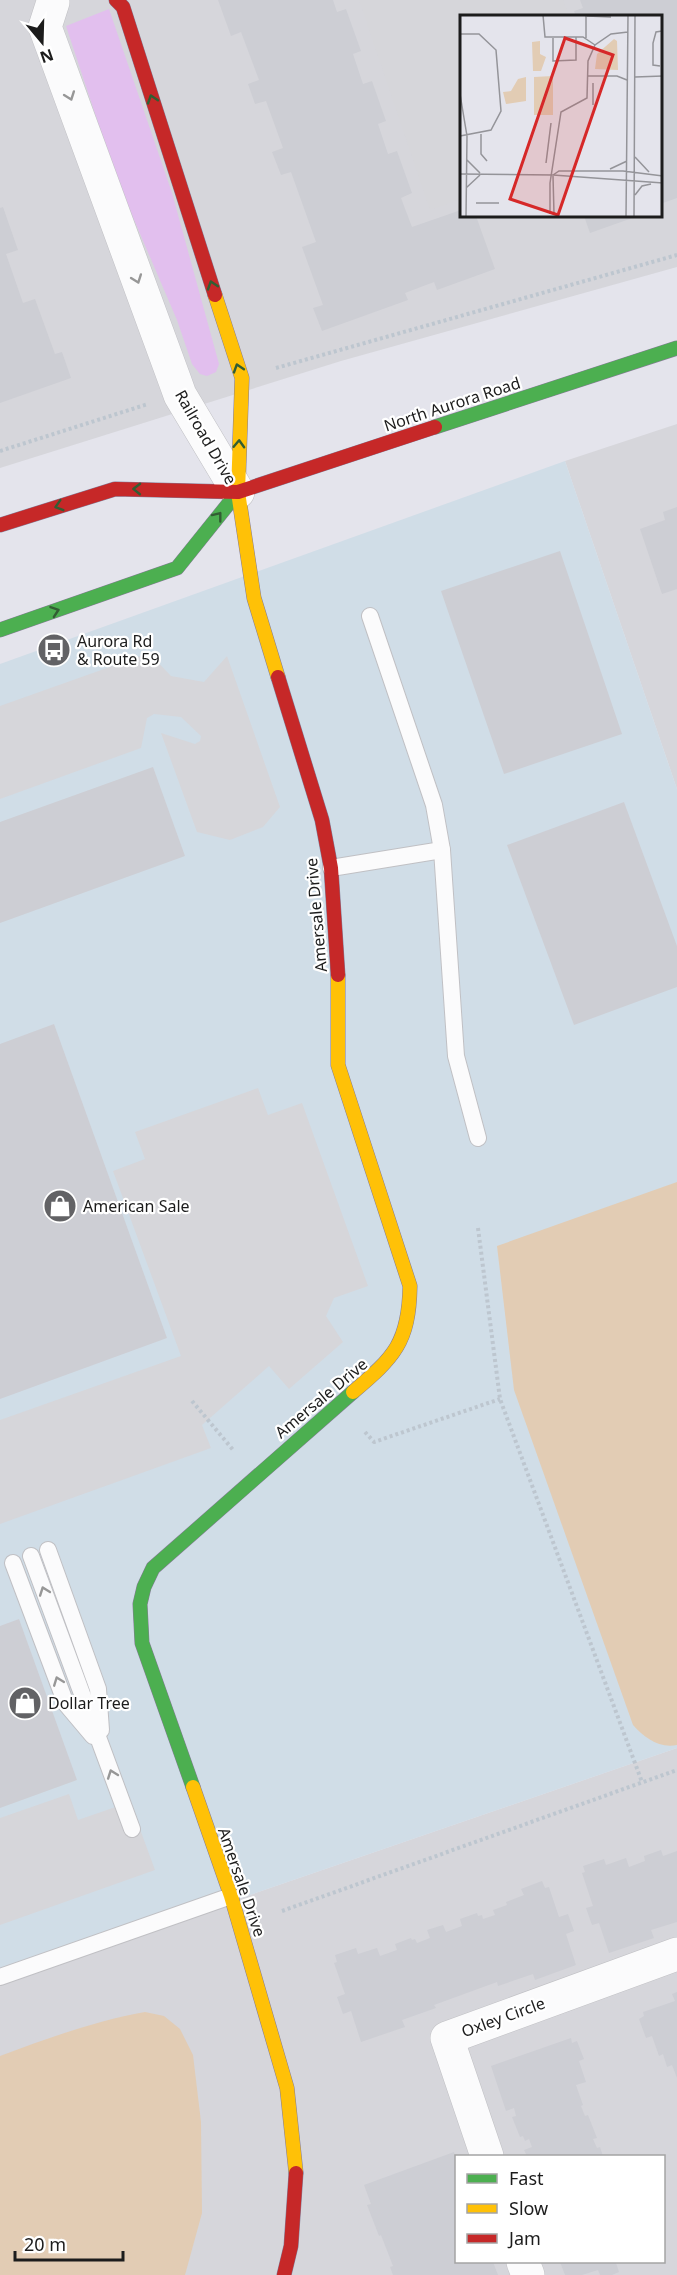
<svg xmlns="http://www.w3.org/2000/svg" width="677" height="2275" font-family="'Noto Sans',sans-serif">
  <rect width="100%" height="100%" fill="#e4e4ec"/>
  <!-- residential -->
  <g fill="#d6d6db" fill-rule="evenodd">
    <path d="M0,0h677v267l-336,94 -341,107zM461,16h199v200h-199z"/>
    <polygon points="677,424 677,789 565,461"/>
    <path d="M677,1748v527h-677v-294zM456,2156h208v106h-208z"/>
  </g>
  <!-- commercial -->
  <polygon fill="#d0dde7" points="565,461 677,789 677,1748 0,1981 0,664"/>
  <!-- grass -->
  <polygon fill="#e2bfee" points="109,9 172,193 219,364 216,372 207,376 200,374 192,364 177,320 117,180 66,26"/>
  <!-- parking -->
  <g fill="#d6d6da">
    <polygon points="359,0 563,0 569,16 461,16 461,199 430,210"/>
    <polygon points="149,653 171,676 204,682 227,656 280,807 263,827 230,840 197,832 161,733 195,744 200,741 201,736 181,717 154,714 147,718 141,748 0,799 0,706"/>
    <polygon points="258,1088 268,1115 302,1103 368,1286 334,1298 326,1316 343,1342 289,1389 269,1366 202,1425 211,1448 0,1524 0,1420 181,1356 113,1171 145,1159 135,1132"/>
    <polygon points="69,1794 78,1820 130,1802 155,1870 0,1925 0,1818"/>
  </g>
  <!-- water -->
  <g fill="#e2ccb4">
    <path d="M677,1182v563c-18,4 -33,-8 -44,-20l-119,-335 -17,-144z"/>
    <path d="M145,2012l19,4 16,13 13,26 8,67 1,91 -17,62h-185v-219c48,-18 95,-35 145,-44z"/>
  </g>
  <!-- building -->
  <g fill="#cdced4">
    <polygon points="218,0 333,0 337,12 346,9 361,51 353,54 363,84 372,81 386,121 378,124 388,154 397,151 412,193 401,198 412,227 461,210 461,216 476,216 495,269 437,290 434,282 405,293 408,300 322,331 313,308 323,305 302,247 316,242 291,172 281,175 272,152 283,148 266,101 255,104 248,84 259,80 241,32 231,36"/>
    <polygon points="580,0 677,0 677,198 660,204 660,16 576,16 574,11 583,8"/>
    <polygon points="3,207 18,250 6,254 23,303 35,299 55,354 62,352 71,378 0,403 0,208"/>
    <polygon points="584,216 638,216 590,233"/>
    <polygon points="677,507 677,589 662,594 640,529 665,520 663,512"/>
    <polygon points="560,551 622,734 504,774 441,591"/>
    <polygon points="153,767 185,856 0,923 0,822"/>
    <polygon points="624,802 677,946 677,987 574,1025 507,845"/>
    <polygon points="54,1024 167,1338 0,1399 0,1044"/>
    <polygon points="19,1619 77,1780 0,1808 0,1626"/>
    <polygon points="661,1850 663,1856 677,1851 677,1922 651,1930 654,1938 609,1953 599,1923 592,1925 586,1908 593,1906 582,1873 585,1872 583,1866 604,1859 606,1865 626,1858 629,1867 645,1861 644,1856"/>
    <polygon points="542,1881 545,1888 549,1887 559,1917 568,1914 574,1931 566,1934 576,1965 535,1980 533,1974 498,1986 497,1982 434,2005 436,2008 402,2020 405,2027 361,2042 351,2011 343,2014 337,1997 345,1994 334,1963 337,1962 335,1955 356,1948 358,1954 377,1948 380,1956 397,1950 395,1944 411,1938 412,1940 415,1939 417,1943 430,1938 427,1930 443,1925 446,1932 462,1926 460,1919 477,1913 478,1916 482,1915 483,1919 495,1915 493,1910 507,1905 506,1902 524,1895 521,1889"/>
    <polygon points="677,1992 677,2078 672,2065 667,2067 663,2054 659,2056 652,2036 646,2038 639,2019 644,2016 643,2012 675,2001 672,1994"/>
    <polygon points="571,2038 572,2043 577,2041 584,2059 579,2061 586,2082 576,2085 583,2105 581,2106 585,2116 588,2115 597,2138 593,2139 597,2148 600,2147 603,2156 527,2156 524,2150 532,2147 529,2139 525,2141 523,2136 520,2137 512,2117 516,2116 514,2108 506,2111 491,2066"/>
    <polygon points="454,2152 456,2160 456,2262 493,2262 498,2275 393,2275 390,2267 393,2266 381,2235 379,2236 367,2205 371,2204 364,2185"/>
    <polygon points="560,2262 620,2262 616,2263 619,2272 612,2275 600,2275 598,2270 582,2275 565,2275"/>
  </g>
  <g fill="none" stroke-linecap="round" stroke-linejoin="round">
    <!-- lane casing -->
    <g stroke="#c0c0c4" stroke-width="18">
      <g id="lane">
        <polyline points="370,616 434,805 442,850 456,1056 478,1138"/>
        <polyline points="331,868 442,850"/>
        <polyline points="48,1550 98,1689 101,1730"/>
        <polyline points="31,1556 132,1829"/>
        <polyline points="13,1563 66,1704 93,1736"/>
        <polyline points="0,1977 231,1896"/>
      </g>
    </g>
    <!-- street casing -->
    <g stroke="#c0c0c4" stroke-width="34">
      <g id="street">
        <polyline points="53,2 45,27 175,381 180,395 238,492"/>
        <polyline points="487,2156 447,2038 677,1954"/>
        <polyline points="523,2262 528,2275"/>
      </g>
    </g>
    <!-- fast casing -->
    <g stroke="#857c96" stroke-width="15">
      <g id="fast">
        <polyline points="435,427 677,348"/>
        <polyline points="0,630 177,568 238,492"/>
        <polyline points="193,1787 142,1643 140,1604 144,1587 153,1568 353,1392"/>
      </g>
    </g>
    <!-- slow casing -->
    <g stroke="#857c96" stroke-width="15">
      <g id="slow">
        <polyline points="215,295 242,378 238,492 254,598 278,677"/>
        <path d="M338,975v90l72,221c-1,57 -16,71 -57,106"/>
        <polyline points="193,1787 231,1896 287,2088 296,2173"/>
      </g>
    </g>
    <!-- jam casing -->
    <g stroke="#857c96" stroke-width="15">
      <g id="jam">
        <polyline points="116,0 123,7 215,295"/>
        <polyline points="0,525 115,489 238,492 435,427"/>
        <polyline points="278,677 322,820 331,868 338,975"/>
        <polyline points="284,2275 291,2246 296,2173"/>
      </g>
    </g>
    <!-- path -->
    <g stroke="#bdc6cf" stroke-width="4" stroke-dasharray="3 3" stroke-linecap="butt">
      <polyline points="276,368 677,255"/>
      <polyline points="0,451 148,404"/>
      <polyline points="478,1228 500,1399 642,1782"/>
      <polyline points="192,1401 234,1451"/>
      <polyline points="365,1432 374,1442 500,1399"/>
      <polyline points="282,1911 677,1770"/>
    </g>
    <!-- lane -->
    <use href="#lane" stroke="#fbfbfc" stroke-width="16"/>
    <!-- street -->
    <use href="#street" stroke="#fbfbfc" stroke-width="33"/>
    <!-- fast -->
    <use href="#fast" stroke="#4caf50" stroke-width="14"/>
    <!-- slow -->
    <use href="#slow" stroke="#ffc107" stroke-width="14"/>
    <!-- jam -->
    <use href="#jam" stroke="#c62828" stroke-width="14"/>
  </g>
  <!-- one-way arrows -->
  <defs><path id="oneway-chevron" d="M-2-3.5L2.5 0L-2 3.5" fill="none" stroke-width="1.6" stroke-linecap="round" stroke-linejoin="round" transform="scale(1.5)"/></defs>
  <g stroke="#979797">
    <use href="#oneway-chevron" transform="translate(70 96) rotate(70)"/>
    <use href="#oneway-chevron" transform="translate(137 279) rotate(70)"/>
    <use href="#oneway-chevron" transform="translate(44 1591) rotate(-110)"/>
    <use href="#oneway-chevron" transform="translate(58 1681) rotate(-111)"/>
    <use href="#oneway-chevron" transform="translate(112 1774) rotate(-110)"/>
  </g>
  <g stroke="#325e33">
    <use href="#oneway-chevron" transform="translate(152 99) rotate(-108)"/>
    <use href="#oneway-chevron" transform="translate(212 285) rotate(-108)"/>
    <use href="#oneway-chevron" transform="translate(238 368) rotate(-108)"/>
    <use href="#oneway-chevron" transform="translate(239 444) rotate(-88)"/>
    <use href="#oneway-chevron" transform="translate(137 489) rotate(-179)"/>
    <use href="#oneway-chevron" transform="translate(59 506) rotate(163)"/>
    <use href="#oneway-chevron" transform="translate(218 516) rotate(-52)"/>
    <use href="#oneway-chevron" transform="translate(55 611) rotate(-19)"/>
  </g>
  <!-- icons -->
  <defs>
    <g id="bus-disc" transform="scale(1.725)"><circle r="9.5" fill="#626265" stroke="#fff"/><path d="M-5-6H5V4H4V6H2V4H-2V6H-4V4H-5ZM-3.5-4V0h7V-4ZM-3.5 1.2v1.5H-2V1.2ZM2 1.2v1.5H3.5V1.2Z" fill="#fff"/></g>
    <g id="shop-disc" transform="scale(1.725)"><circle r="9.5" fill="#626265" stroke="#fff"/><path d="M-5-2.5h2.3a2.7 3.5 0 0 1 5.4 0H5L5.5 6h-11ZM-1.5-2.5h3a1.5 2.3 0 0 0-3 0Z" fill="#fff"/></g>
  </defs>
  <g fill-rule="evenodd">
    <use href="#bus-disc" x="54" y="650"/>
    <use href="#shop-disc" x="60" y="1206"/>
    <use href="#shop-disc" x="25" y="1703"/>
  </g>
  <g text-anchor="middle" stroke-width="4.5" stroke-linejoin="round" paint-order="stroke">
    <!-- street labels -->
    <g font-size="16" fill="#1c1c1c" stroke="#fff">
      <text transform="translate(452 404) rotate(-18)" y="6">North Aurora Road</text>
      <text transform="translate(206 437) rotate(60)" y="6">Railroad Drive</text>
      <text transform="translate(316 915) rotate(-95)" y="6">Amersale Drive</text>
      <text transform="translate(321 1398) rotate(-40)" y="6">Amersale Drive</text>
      <text transform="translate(242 1882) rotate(71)" y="6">Amersale Drive</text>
      <text transform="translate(503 2017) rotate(-20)" y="6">Oxley Circle</text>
    </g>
    <!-- poi labels -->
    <g font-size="16" fill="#1c1c1c" stroke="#fff" text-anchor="start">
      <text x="77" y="647">Aurora Rd<tspan x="77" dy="18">&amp; Route 59</tspan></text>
      <text x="83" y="1212">American Sale</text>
      <text x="48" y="1709">Dollar Tree</text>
    </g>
  </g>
  <!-- overview -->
  <g transform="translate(460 15)">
    <rect width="202" height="202" fill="#e4e4ec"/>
    <path d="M154,24l3,2 1,29 -23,-1 2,-15zM80,26v13l6,3 -5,14h-8l-1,-29zM93,61v39h-19v-38zM66,62v24l-20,3 -3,-12 8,-1 7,-12z" fill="#e2ccb4"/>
    <path fill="none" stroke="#949499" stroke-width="1.5" d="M83,0l2,22h38l12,8M127,1l24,1M0,19h19l17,16 5,61 -10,19 -31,6M93,23v23l23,-1v-23M126,23v-23M200,51l-7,-1v-22l3,-11 6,-1M127,61h30l10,4M175,62l28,-1M133,68v22M0,79l7,42 -1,81M21,119v20l6,7M175,142l14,15M7,145l13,13M86,148l5,-40M150,154l17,-8M0,159l93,1 110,8M93,160l6,-4h64l40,5M93,161l1,38M6,173l14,-13M175,180l7,-9 9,-2M16,188h23M90,199v-31l11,-71 26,-14 1,-37 7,-16 16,-11 17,-2M166,202l2,-202M174,202l1,-202"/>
    <path fill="#d62828" fill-opacity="0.15" stroke="#d62828" stroke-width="3" d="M105,23l48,17 -55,160 -48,-16z"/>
    <rect width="202" height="202" fill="none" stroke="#1c1c1c" stroke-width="3"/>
  </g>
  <!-- legend -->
  <rect x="455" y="2155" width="210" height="108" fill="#ffffff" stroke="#a4a4a4" stroke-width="1.5"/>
  <rect x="467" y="2174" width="30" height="9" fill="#4caf50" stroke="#a4a4a4" stroke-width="1.5"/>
  <text x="509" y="2185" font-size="18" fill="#1c1c1c">Fast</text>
  <rect x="467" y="2204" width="30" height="9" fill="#ffc107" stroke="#a4a4a4" stroke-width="1.5"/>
  <text x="509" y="2215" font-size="18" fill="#1c1c1c">Slow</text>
  <rect x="467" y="2234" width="30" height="9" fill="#c62828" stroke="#a4a4a4" stroke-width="1.5"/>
  <text x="509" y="2245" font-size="18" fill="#1c1c1c">Jam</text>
  <!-- north arrow -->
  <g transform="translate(42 42) rotate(161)" stroke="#ffffff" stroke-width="4.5" paint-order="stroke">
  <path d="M0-4.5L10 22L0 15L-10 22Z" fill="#1c1c1c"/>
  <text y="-9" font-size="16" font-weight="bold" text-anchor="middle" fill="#1c1c1c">N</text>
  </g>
  <!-- scale -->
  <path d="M15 2251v9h108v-9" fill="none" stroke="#1c1c1c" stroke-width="3"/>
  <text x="24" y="2251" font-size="18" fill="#1c1c1c" stroke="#ffffff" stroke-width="4.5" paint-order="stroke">20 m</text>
</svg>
